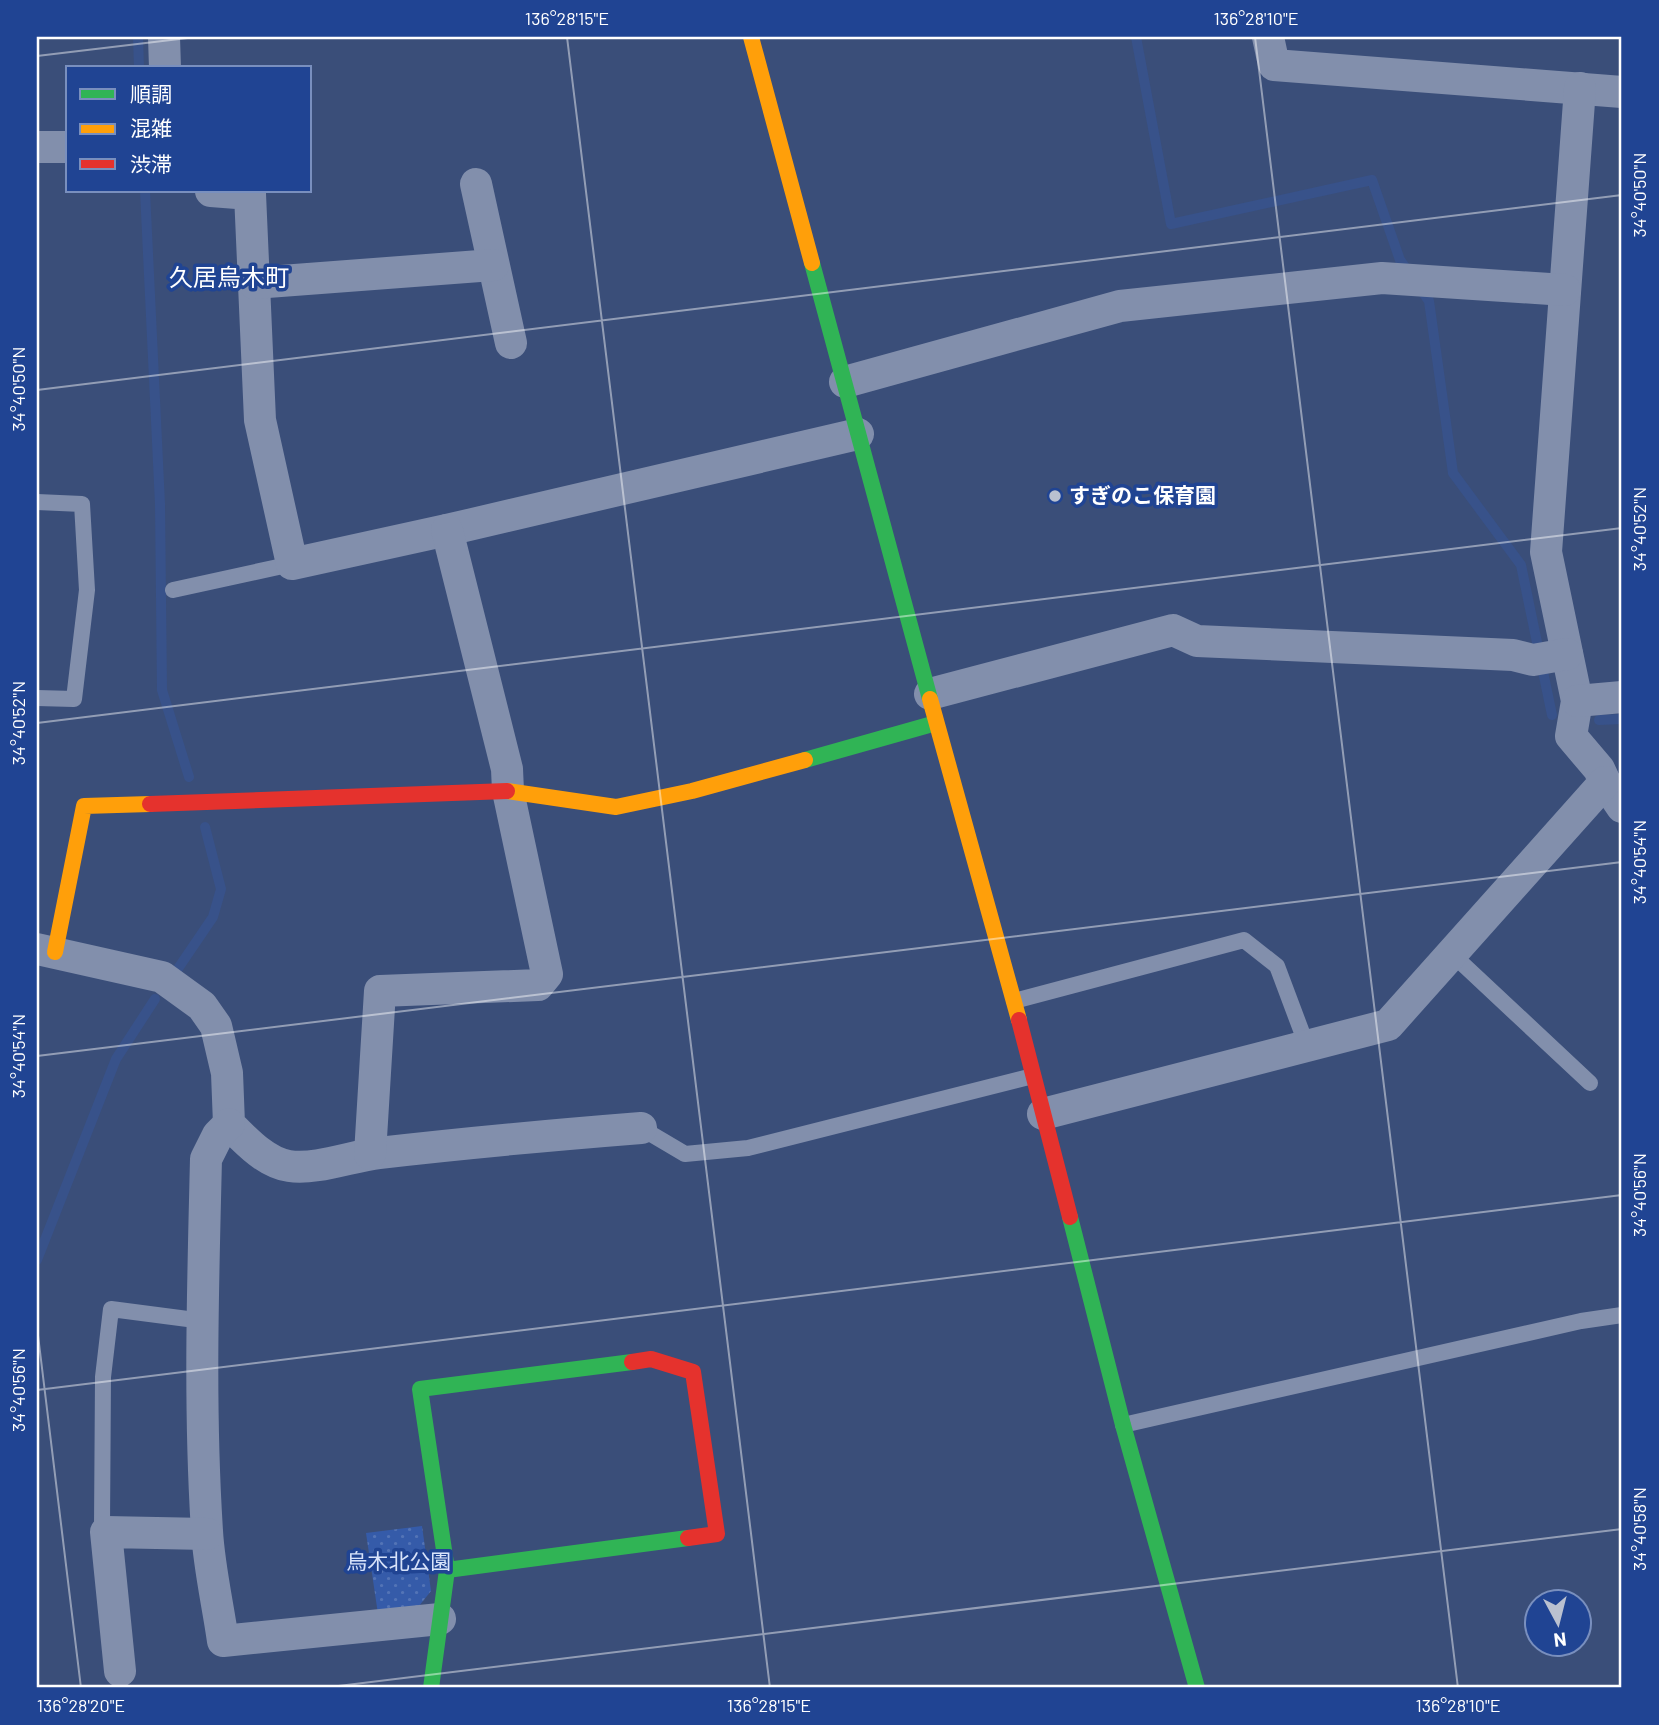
<svg xmlns="http://www.w3.org/2000/svg" width="1659" height="1725" font-family="Barlow,'Noto Sans JP',sans-serif">
  <defs>
    <pattern id="grass-dots" width="8" height="8" patternUnits="userSpaceOnUse" patternTransform="scale(1.75)"><rect width="8" height="8" fill="#355ba9"/><path d="M2 2h.1M6 6h.1" fill="none" stroke="#5374b6" stroke-width="1.8" stroke-linecap="round"/></pattern>
  </defs>
  <rect width="100%" height="100%" fill="#3a4e79"/>
  <!-- grass -->
  <polygon fill="url(#grass-dots)" points="422,1526 431,1591 415,1611 378,1614 366,1533"/>
  <g fill="none" stroke-linecap="round" stroke-linejoin="round">
    <!-- stream -->
    <g stroke="#38528a" stroke-width="10">
      <polyline points="138,37 139,68"/>
      <polyline points="1136,37 1171,224 1372,180 1400,260 1429,301 1453,473 1521,565 1552,715"/>
      <polyline points="145,191 160,504 162,690 189,777"/>
      <polyline points="1599,720 1622,719"/>
      <polyline points="177,970 213,917 221,889 205,827"/>
      <polyline points="37,1260 116,1059 155,999"/>
    </g>
    <!-- lane -->
    <g stroke="#828fac" stroke-width="16">
      <polyline points="37,502 82,504 87,590 74,699 37,698"/>
      <polyline points="173,590 292,564"/>
      <polyline points="1451,953 1590,1083"/>
      <polyline points="1014,1001 1244,940 1277,966 1307,1046"/>
      <polyline points="641,1128 685,1154 748,1148 1033,1076"/>
      <polyline points="1123,1425 1581,1321 1622,1315"/>
      <polyline points="106,1532 102,1525 103,1377 111,1309 203,1321"/>
    </g>
    <!-- street -->
    <g stroke="#828fac" stroke-width="32">
      <polyline points="164,37 165,68"/>
      <polyline points="1268,37 1274,65 1622,92"/>
      <polyline points="1580,88 1546,552 1577,701 1571,736 1599,769 1605,782 1622,807"/>
      <polyline points="37,147 68,147"/>
      <polyline points="476,184 511,343"/>
      <polyline points="211,191 250,194 260,420 292,564 447,530 858,434"/>
      <polyline points="254,283 493,265"/>
      <polyline points="845,382 1120,306 1382,278 1565,290"/>
      <polyline points="930,694 1173,630 1197,641 1513,655 1533,660 1567,654"/>
      <polyline points="1577,701 1622,697"/>
      <path d="M37,949l125,28 40,29 14,20 11,47 2,51c16,16 37,39 60,42 28,4 63,-10 90,-13 87,-10 174,-18 262,-25"/>
      <polyline points="1043,1114 1388,1025 1605,782"/>
      <path d="M229,1124l-11,11 -12,24c-3,124 -7,248 1,372 2,36 11,74 16,110l217,-22"/>
      <polyline points="370,1154 380,991 538,985 547,974 508,791 507,769 447,530"/>
      <polyline points="120,1671 106,1532 207,1534"/>
    </g>
    <!-- fast -->
    <g stroke="#30b455" stroke-width="16">
      <polyline points="812,263 930,699"/>
      <polyline points="805,760 936,723"/>
      <polyline points="1070,1217 1123,1425 1197,1688"/>
      <polyline points="447,1570 688,1538"/>
      <polyline points="431,1688 447,1570 420,1389 632,1362"/>
    </g>
    <!-- slow -->
    <g stroke="#ff9f0a" stroke-width="16">
      <polyline points="751,37 812,263"/>
      <polyline points="930,699 1019,1020"/>
      <polyline points="507,791 616,807 692,791 805,760"/>
      <polyline points="55,952 84,806 150,804"/>
    </g>
    <!-- jam -->
    <g stroke="#e5322d" stroke-width="16">
      <polyline points="150,804 507,791"/>
      <polyline points="1019,1020 1070,1217"/>
      <polyline points="632,1362 651,1359 693,1372 717,1534 688,1538"/>
    </g>
  </g>
  <!-- ticks -->
  <path fill="none" stroke="#fff" stroke-width="2" stroke-opacity="0.45" d="M567,37l203,1651M1255,37l203,1651M37,56l159,-19M37,390l1585,-195M37,723l1585,-195M37,1056l1585,-194M37,1327l44,361M37,1390l1585,-195M322,1688l1300,-159"/>
  <!-- markers -->
  <circle fill="#bac1d0" stroke="#204493" stroke-width="2.5" cx="1055" cy="496" r="7"/>
  <g text-anchor="middle" stroke-width="7" stroke-linejoin="round" paint-order="stroke">
    <!-- poi labels -->
    <g font-size="21" font-weight="bold" fill="#fff" stroke="#204493" text-anchor="start">
      <text x="1069" y="503">すぎのこ保育園</text>
    </g>
    <!-- park labels -->
    <g font-size="21" fill="#d8e3fa" stroke="#204493">
      <text x="399" y="1569">烏木北公園</text>
    </g>
    <!-- quarter labels -->
    <g font-size="24" fill="#fff" stroke="#204493">
      <text x="229" y="286">久居烏木町</text>
    </g>
  </g>
  <!-- border -->
  <rect width="1659" height="1725" fill="none" stroke="#204493" stroke-width="77"/>
  <!-- legend -->
  <rect x="66" y="66" width="245" height="126" fill="#204493" stroke="#798fbe" stroke-width="2"/>
  <rect x="80" y="89" width="35" height="10" fill="#30b455" stroke="#798fbe" stroke-width="2"/>
  <text x="130" y="102" font-size="21" fill="#ffffff">順調</text>
  <rect x="80" y="124" width="35" height="10" fill="#ff9f0a" stroke="#798fbe" stroke-width="2"/>
  <text x="130" y="136" font-size="21" fill="#ffffff">混雑</text>
  <rect x="80" y="159" width="35" height="10" fill="#e5322d" stroke="#798fbe" stroke-width="2"/>
  <text x="130" y="172" font-size="21" fill="#ffffff">渋滞</text>
  <!-- north arrow -->
  <g transform="translate(1558 1623) rotate(173)"><circle r="33" fill="#204493" stroke="#798fbe" stroke-width="2"/>
  <path d="M0-5L12 26L0 18L-12 26Z" fill="#bac1d0"/>
  <text y="-10" font-size="19" font-weight="bold" text-anchor="middle" fill="#ffffff">N</text>
  </g>
  <rect x="38" y="38" width="1582" height="1648" fill="none" stroke="#fff" stroke-width="2.5"/>
  <g font-size="18" text-anchor="middle" fill="#fff">
    <text x="567" y="25">136°28'15"E</text>
    <text x="1256" y="25">136°28'10"E</text>
    <text transform="translate(1640 195) rotate(-90)" y="6">34°40'50"N</text>
    <text transform="translate(19 389) rotate(-90)" y="6">34°40'50"N</text>
    <text transform="translate(1640 529) rotate(-90)" y="6">34°40'52"N</text>
    <text transform="translate(19 723) rotate(-90)" y="6">34°40'52"N</text>
    <text transform="translate(1640 862) rotate(-90)" y="6">34°40'54"N</text>
    <text transform="translate(19 1056) rotate(-90)" y="6">34°40'54"N</text>
    <text transform="translate(1640 1195) rotate(-90)" y="6">34°40'56"N</text>
    <text transform="translate(19 1390) rotate(-90)" y="6">34°40'56"N</text>
    <text transform="translate(1640 1529) rotate(-90)" y="6">34°40'58"N</text>
    <text x="81" y="1712">136°28'20"E</text>
    <text x="769" y="1712">136°28'15"E</text>
    <text x="1458" y="1712">136°28'10"E</text>
  </g>
</svg>
